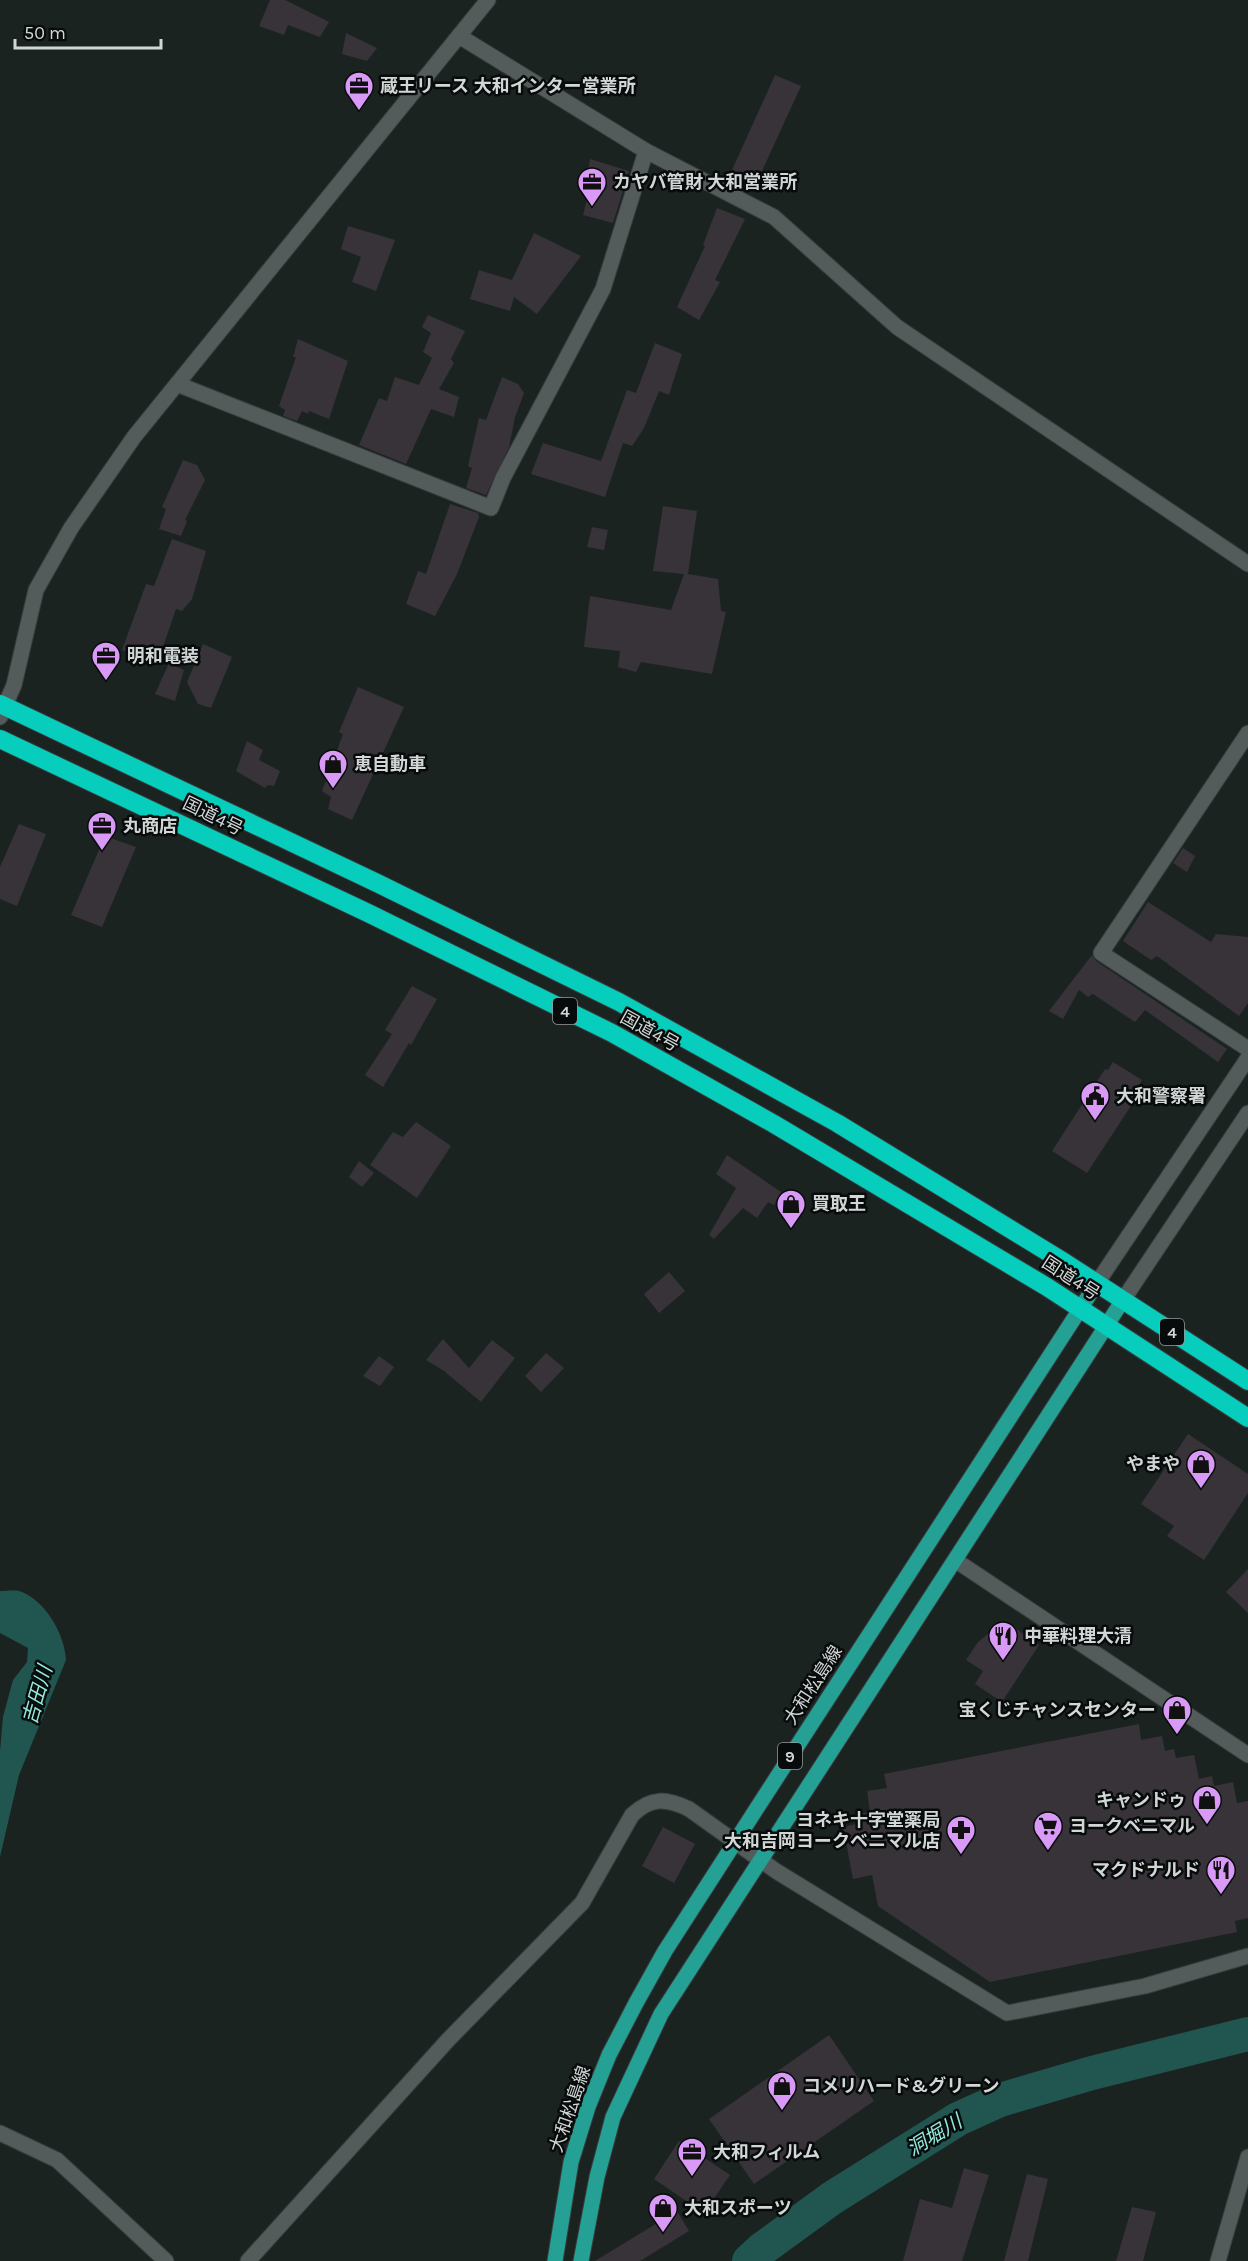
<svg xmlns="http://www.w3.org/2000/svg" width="1248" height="2261" font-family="Karla,'Noto Sans JP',sans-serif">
  <rect width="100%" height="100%" fill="#1b2321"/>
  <!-- water -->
  <path fill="#21554f" d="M0,1591c6,0 14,-1 19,0 26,8 46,44 47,69l-47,115 -19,82v-106l3,-34 10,-37 14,-18 1,-14 -28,-15z"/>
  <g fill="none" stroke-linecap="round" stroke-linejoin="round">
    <!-- river -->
    <polyline stroke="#21554f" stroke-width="34" points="749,2261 762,2249 832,2198 958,2119 1000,2100 1092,2073 1248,2034"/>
  </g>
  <!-- building -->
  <g fill="#373339">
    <polygon points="270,0 285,0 329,22 320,37 288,25 284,35 259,26"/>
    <polygon points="346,33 377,48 367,61 342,54"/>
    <polygon points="775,75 801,86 757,182 732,170"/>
    <polygon points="590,159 629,171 613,223 583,215 592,180 587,178"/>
    <polygon points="717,208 745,219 715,280 720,282 699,320 677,307 705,246 703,245"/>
    <polygon points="348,226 395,240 376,291 352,282 361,257 341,249"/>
    <polygon points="534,233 581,256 537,314 514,297 510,311 470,299 479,270 512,280"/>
    <polygon points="428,315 465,331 451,359 454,363 439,389 459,397 454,417 431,409 406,464 359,445 379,398 387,401 395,377 419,385 432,358 423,352 431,333 422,327"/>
    <polygon points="298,339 348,361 329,419 309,411 308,414 302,411 297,421 283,416 285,410 279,406 296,357 293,357"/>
    <polygon points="655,343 682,354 669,395 659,391 644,428 632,446 623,443 605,497 531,474 543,443 601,461 627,390 636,393"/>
    <polygon points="502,377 518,384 524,393 515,417 509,447 486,495 466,488 472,468 468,466 479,418 486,420"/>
    <polygon points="183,460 197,465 205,480 185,520 187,521 181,536 159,529 166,509 162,507"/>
    <polygon points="450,504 478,513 479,517 457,574 435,616 406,604 418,571 426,574"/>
    <polygon points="663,506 697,511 688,574 718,579 721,611 726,612 712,674 641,662 636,672 618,667 620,651 584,647 590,596 671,610 684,574 653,571"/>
    <polygon points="592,527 608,530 604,550 587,547"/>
    <polygon points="172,539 206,551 192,599 182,611 176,609 157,664 122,650 146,584 154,586"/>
    <polygon points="203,644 232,657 211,708 198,704 187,682"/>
    <polygon points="169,663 184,670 175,701 155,694"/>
    <polygon points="358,687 404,707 352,820 328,809 331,797 322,791 343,734 339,732"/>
    <polygon points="247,741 263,750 259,760 280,771 274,786 268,785 265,788 236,771"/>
    <polygon points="19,824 46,834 17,906 0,899 0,867"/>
    <polygon points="105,836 136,847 102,927 71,915"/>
    <polygon points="1183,848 1195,856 1187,872 1173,863"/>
    <polygon points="1148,902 1211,942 1216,934 1248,937 1248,1003 1239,1016 1157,956 1151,960 1123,941"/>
    <polygon points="1092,955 1096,961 1227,1049 1218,1062 1145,1010 1135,1022 1093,994 1088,997 1079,990 1063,1019 1049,1011"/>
    <polygon points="412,986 437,999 411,1045 409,1043 383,1087 365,1075 392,1034 385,1030"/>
    <polygon points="1113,1062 1142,1080 1136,1090 1140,1092 1087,1173 1052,1151 1105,1069 1108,1070"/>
    <polygon points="416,1122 451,1146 417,1198 370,1165 393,1132 403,1137"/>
    <polygon points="727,1155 781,1192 774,1205 768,1202 757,1218 743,1208 714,1239 709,1235 736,1188 716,1174"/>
    <polygon points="359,1161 374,1173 362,1187 349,1177"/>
    <polygon points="669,1272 685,1291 659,1313 644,1294"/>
    <polygon points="443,1339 469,1368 492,1340 515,1358 481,1402 444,1371 426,1360"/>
    <polygon points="546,1353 564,1368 541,1392 525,1376"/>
    <polygon points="379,1356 394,1367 380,1386 363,1376"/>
    <polygon points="1188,1434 1248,1474 1248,1493 1204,1560 1167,1536 1174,1526 1141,1504"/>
    <polygon points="1248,1569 1248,1613 1226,1592"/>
    <polygon points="1000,1626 1011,1633 1015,1628 1039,1645 1002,1702 975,1684 983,1671 966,1660 978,1642 992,1631 995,1633"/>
    <polygon points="1139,1724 1141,1740 1162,1736 1165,1751 1174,1749 1176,1758 1194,1755 1199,1779 1212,1776 1214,1786 1233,1782 1237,1803 1248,1801 1248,1918 1235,1921 1237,1932 990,1982 878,1906 872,1875 853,1879 843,1827 861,1823 859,1814 870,1812 867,1791 887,1788 884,1774"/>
    <polygon points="663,1827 695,1844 674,1883 642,1866"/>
    <polygon points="829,2035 874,2101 754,2184 709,2119"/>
    <polygon points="679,2141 730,2175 704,2213 654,2179"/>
    <polygon points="964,2168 989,2175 962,2261 903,2261 920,2199 952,2208"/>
    <polygon points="1027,2174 1048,2179 1028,2261 1004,2261"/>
    <polygon points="1132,2207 1156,2212 1143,2261 1116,2261"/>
    <polygon points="677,2211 689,2231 640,2261 595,2261"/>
  </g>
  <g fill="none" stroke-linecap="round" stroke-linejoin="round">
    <!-- street casing -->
    <g stroke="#373d3c" stroke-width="17">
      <g id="street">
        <polyline points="459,36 646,151 774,217 897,327 1248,564"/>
        <polyline points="177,384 491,508 503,478 603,289 646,151"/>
        <polyline points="1248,733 1101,953 1248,1049"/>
        <polyline points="955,1560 1248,1755"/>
        <polyline points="0,2133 57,2160 166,2261"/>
        <path d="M248,2261l200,-221 134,-137 50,-88c19,-18 34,-17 57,-6l87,62 231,142 138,-27 103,-30"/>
        <polyline points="1218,2261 1248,2157"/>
      </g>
    </g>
    <!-- secondary casing -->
    <g stroke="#373d3c" stroke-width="17">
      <g id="secondary">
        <polyline points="0,717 14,685 36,590 71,528 134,437 488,0"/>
        <polyline points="1097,1283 1248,1058"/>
        <polyline points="1123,1300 1248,1113"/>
      </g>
    </g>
    <!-- primary casing -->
    <g stroke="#373d3c" stroke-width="17">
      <g id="primary">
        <polyline points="555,2261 571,2162 588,2107 609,2055 636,2003 665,1951 757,1808 1097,1283"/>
        <polyline points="581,2261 597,2177 613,2117 661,2014 1123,1300"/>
      </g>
    </g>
    <!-- highway casing -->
    <g stroke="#373d3c" stroke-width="20">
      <g id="highway">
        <polyline points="0,704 377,883 619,1002 837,1123 1064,1262 1248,1381"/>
        <polyline points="0,739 368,913 612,1033 774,1124 1047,1287 1248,1418"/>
      </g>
    </g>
    <!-- street -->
    <use href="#street" stroke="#535c5a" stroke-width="15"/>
    <!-- secondary -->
    <use href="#secondary" stroke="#535c5a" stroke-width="15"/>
    <!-- primary -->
    <use href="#primary" stroke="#25a095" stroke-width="15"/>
    <!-- highway -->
    <use href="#highway" stroke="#07cdbc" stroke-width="18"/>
  </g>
  <!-- icons -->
  <defs>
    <g id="office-pin" transform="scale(1.5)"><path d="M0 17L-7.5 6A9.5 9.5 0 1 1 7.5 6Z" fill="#d99af7" stroke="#080b0b"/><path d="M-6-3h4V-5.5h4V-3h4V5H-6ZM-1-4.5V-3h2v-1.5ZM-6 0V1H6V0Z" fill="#111"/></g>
    <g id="shop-pin" transform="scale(1.5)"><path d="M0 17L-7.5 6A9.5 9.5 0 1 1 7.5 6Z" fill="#d99af7" stroke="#080b0b"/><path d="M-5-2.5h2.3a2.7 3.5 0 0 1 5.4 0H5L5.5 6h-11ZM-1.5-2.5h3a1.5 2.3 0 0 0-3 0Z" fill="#111"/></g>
    <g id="civic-pin" transform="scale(1.5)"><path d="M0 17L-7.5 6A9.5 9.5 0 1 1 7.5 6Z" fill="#d99af7" stroke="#080b0b"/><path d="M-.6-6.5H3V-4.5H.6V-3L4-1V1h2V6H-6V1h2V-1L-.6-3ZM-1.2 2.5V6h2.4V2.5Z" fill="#111"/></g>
    <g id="restaurant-pin" transform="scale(1.5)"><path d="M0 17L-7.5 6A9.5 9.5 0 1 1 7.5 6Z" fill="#d99af7" stroke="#080b0b"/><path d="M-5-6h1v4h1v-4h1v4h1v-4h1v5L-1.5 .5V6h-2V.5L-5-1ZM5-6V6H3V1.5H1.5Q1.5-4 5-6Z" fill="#111"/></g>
    <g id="supermarket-pin" transform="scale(1.5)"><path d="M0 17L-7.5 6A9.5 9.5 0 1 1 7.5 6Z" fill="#d99af7" stroke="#080b0b"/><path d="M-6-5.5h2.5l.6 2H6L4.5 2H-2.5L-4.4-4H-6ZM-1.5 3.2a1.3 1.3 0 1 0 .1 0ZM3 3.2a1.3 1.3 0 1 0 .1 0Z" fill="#111"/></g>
    <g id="pharmacy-pin" transform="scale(1.5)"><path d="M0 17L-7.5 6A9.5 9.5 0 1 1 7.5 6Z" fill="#d99af7" stroke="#080b0b"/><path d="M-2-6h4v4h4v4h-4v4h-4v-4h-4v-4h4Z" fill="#111"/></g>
  </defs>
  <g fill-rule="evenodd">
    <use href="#office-pin" x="359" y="86"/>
    <use href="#office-pin" x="592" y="182"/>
    <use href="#office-pin" x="106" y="656"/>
    <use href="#shop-pin" x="333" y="764"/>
    <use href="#office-pin" x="102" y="826"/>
    <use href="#civic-pin" x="1095" y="1096"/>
    <use href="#shop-pin" x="791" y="1204"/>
    <use href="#shop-pin" x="1201" y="1464"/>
    <use href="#restaurant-pin" x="1003" y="1636"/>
    <use href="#shop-pin" x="1177" y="1710"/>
    <use href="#shop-pin" x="1207" y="1800"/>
    <use href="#supermarket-pin" x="1048" y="1826"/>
    <use href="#pharmacy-pin" x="961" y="1830"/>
    <use href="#restaurant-pin" x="1221" y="1870"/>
    <use href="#shop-pin" x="782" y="2086"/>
    <use href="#office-pin" x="692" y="2152"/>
    <use href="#shop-pin" x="663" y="2208"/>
  </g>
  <g text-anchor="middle" stroke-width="5" stroke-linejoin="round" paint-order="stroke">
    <!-- shield labels -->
    <g fill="#080b0b" stroke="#959a99" stroke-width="1.5">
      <rect x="553" y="998" width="24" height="26" rx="4.5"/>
      <rect x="1160" y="1319" width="24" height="26" rx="4.5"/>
      <rect x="778" y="1743" width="24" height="26" rx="4.5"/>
    </g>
    <g font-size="16" font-weight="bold" fill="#d2d7d6">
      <text x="565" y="1017">4</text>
      <text x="1172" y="1338">4</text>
      <text x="790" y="1762">9</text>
    </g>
    <!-- poi labels -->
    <g font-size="18" font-weight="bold" fill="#d2d7d6" stroke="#080b0b" text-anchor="start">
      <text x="380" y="92">蔵王リース 大和インター営業所</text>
      <text x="613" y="188">カヤバ管財 大和営業所</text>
      <text x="127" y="662">明和電装</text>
      <text x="354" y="770">恵自動車</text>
      <text x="123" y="832">丸商店</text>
      <text x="1116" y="1102">大和警察署</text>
      <text x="812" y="1210">買取王</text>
      <text x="1180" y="1470" text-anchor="end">やまや</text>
      <text x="1024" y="1642">中華料理大清</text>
      <text x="1156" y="1716" text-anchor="end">宝くじチャンスセンター</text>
      <text x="1186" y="1806" text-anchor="end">キャンドゥ</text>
      <text x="940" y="1826" text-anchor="end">ヨネキ十字堂薬局<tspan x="940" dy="21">大和吉岡ヨークベニマル店</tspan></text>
      <text x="1069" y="1832">ヨークベニマル</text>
      <text x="1200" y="1876" text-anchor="end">マクドナルド</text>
      <text x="803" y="2092">コメリハード&amp;グリーン</text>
      <text x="713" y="2158">大和フィルム</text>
      <text x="684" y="2214">大和スポーツ</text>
    </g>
    <!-- street labels -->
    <g font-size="18" fill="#d2d7d6" stroke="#080b0b">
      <text transform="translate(213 816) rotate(26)" y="6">国道4号</text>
      <text transform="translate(650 1031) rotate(29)" y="6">国道4号</text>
      <text transform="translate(1071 1278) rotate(33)" y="6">国道4号</text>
      <text transform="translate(813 1685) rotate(-57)" y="6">大和松島線</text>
      <text transform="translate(570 2109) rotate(-71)" y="6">大和松島線</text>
    </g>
    <!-- water labels -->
    <g font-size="20" font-style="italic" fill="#93eadd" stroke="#080b0b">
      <text transform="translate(37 1695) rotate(-74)" y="7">吉田川</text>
      <text transform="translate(934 2135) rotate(-31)" y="7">洞堀川</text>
    </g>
  </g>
  <!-- scale -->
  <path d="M15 39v9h146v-9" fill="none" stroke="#d2d7d6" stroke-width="3"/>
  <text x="24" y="39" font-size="18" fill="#d2d7d6" stroke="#080b0b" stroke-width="4.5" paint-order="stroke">50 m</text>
</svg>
